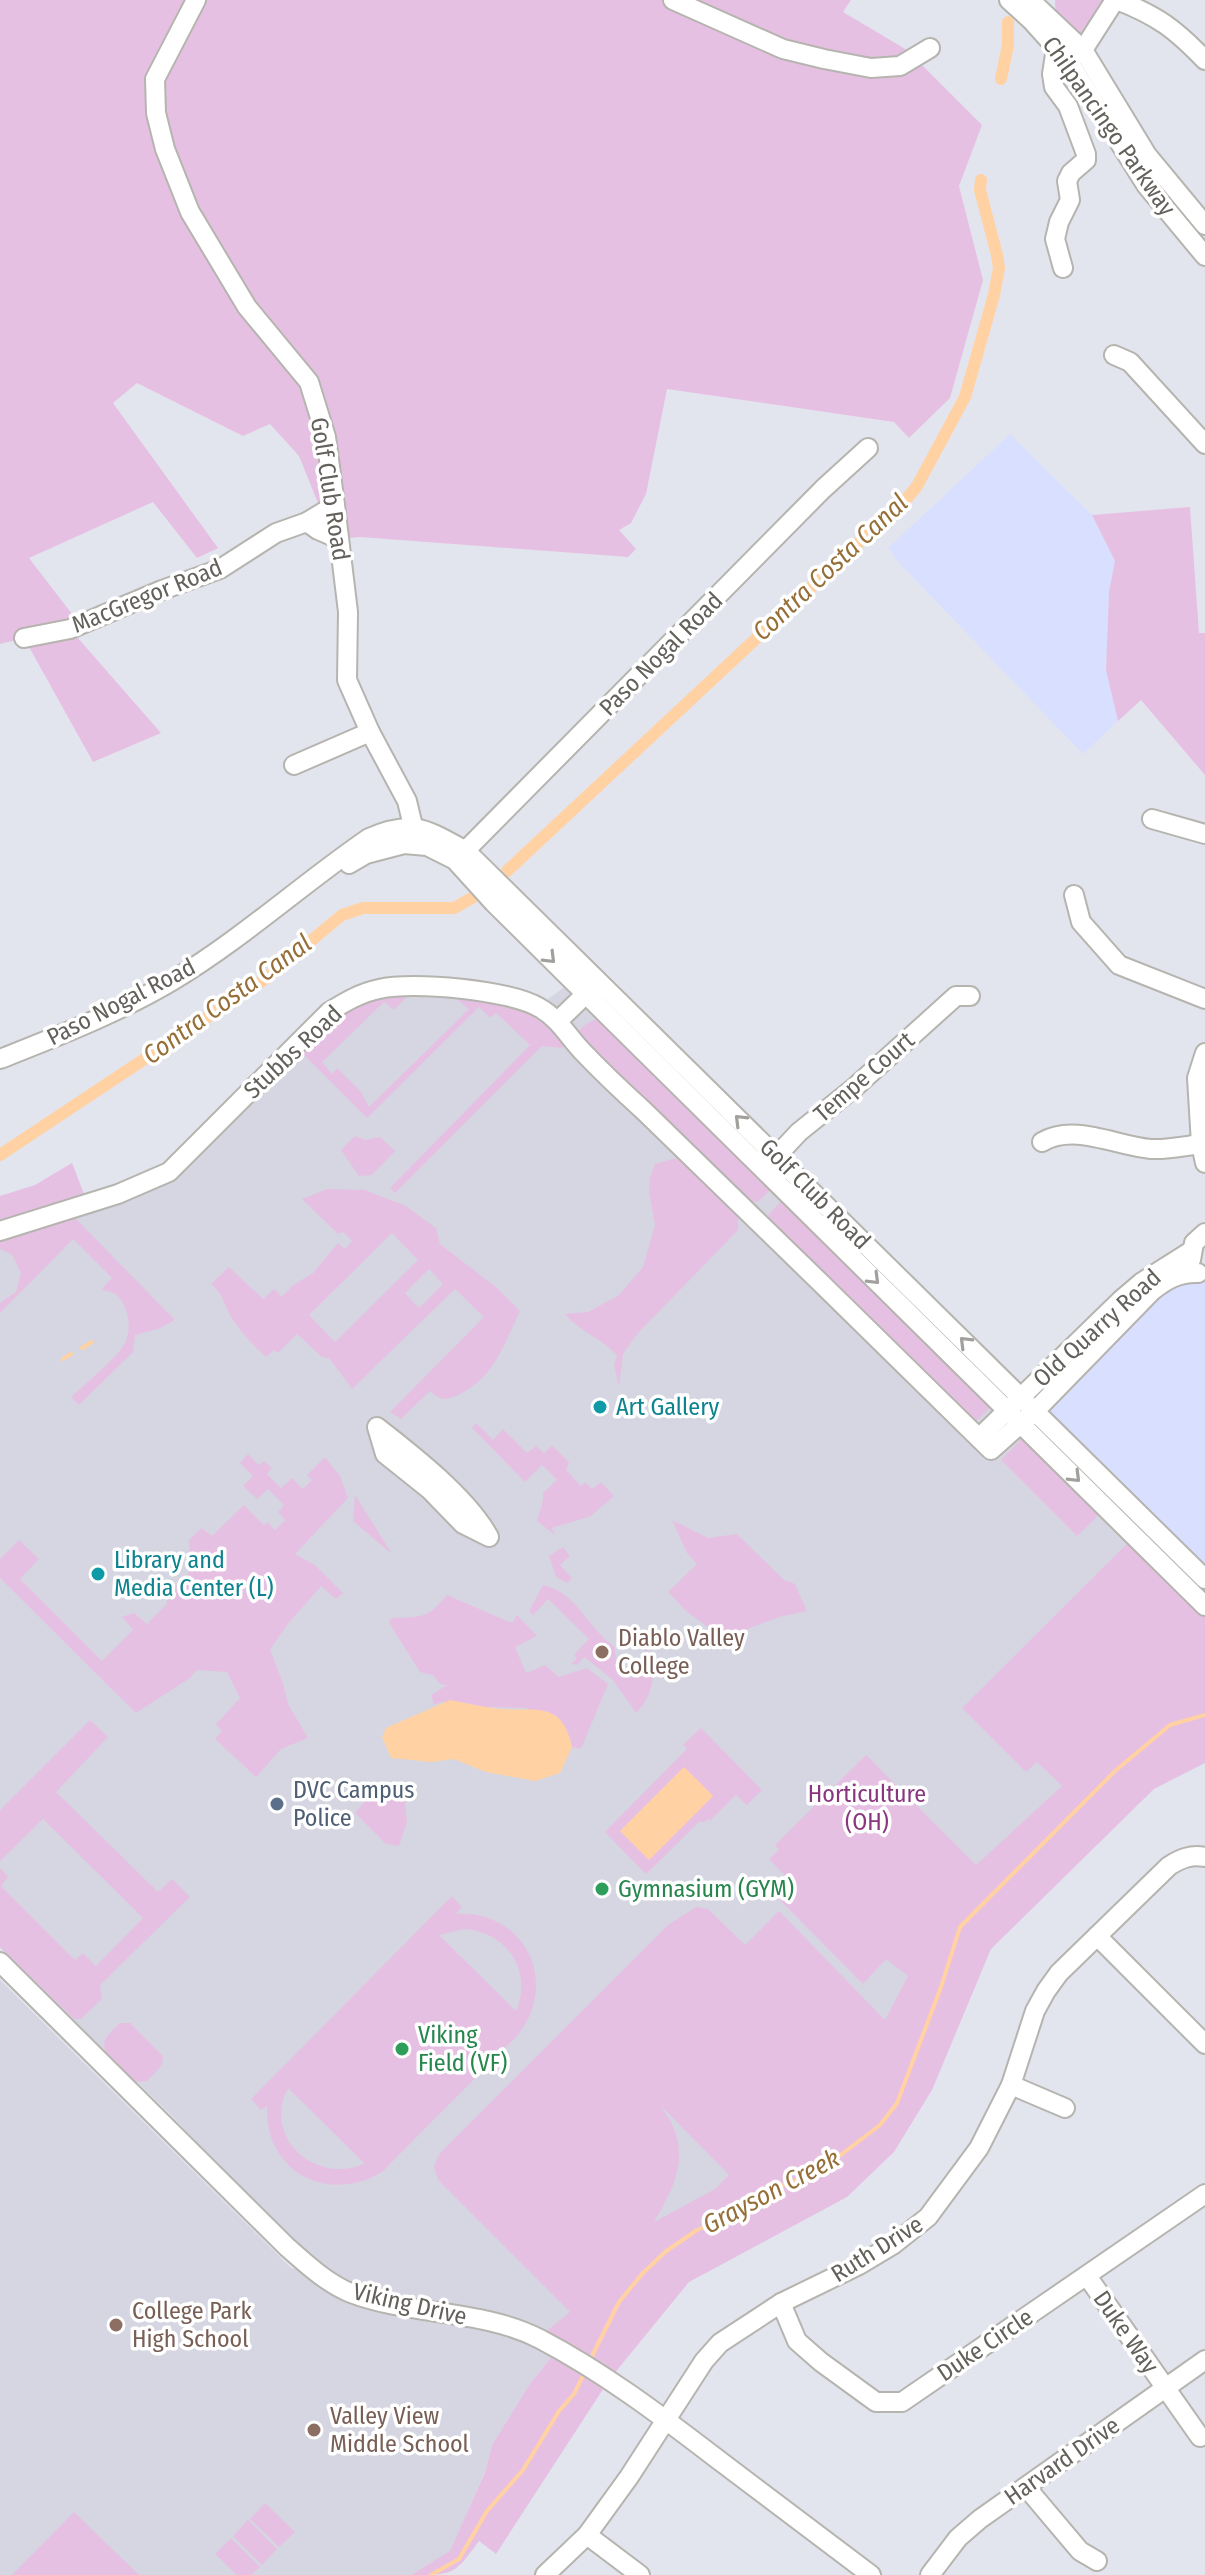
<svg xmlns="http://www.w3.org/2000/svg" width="1205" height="2575" font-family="'Fira Sans Condensed',sans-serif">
  <rect width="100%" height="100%" fill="#e3e5ee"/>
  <!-- commercial -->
  <g fill="#d9dffe">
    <polygon points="1010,434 1092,515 1115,561 1109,592 1106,670 1118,721 1083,754 902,566 888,548"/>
    <polygon points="1198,1273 1205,1278 1205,1579 1035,1411 1152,1291"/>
  </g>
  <!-- education -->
  <polygon fill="#d5d6e1" points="573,981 1205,1606 1205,1698 967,1895 886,2095 557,2350 529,2385 492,2445 485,2471 450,2552 411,2575 0,2575 0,1980 291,2268 321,2275 169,2113 0,1948 0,1230 144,1184 329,1012 381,988 538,1006"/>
  <!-- green -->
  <g fill="#e6c0e3" fill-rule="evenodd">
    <polygon points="0,0 851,0 843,12 907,50 982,125 959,186 983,280 950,398 909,438 894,422 667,389 646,494 631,523 619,530 636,549 628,557 360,537 339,539 326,509 325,500 318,503 299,456 270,424 243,436 137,383 113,403 218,548 197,558 153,502 29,558 72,614 70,629 161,733 93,762 24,638 0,644"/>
    <polygon points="1055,0 1115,0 1083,50 1056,24"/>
    <polygon points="1190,507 1199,633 1205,633 1205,775 1141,700 1118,721 1106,670 1109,592 1115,561 1092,515"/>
    <polygon points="416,987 394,1010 384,1002 322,1062 332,1074 337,1068 361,1092 369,1107 469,1009 455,998 459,989 502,995 571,1038 585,1025 606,1014 777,1183 758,1202 737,1200 571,1039 562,1048 542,1046 395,1193 390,1188 530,1045 496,1013 490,1018 479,1007 367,1118 295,1046 329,1012"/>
    <polygon points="355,1136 365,1140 380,1137 395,1151 372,1175 359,1176 341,1150"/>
    <path d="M676,1158l14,7 46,46 2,5v14l-100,103 -15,21 -4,33 -5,-22 3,-10c-16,-17 -37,-23 -52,-41l23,-2 31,-17 24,-28 12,-42 -6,-33 1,-14 5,-14z"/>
    <path d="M72,1163l16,41 -20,7 107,109 -17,9 -23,6 -2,17 -54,53 -8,-8c13,-12 47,-40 54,-54 6,-11 4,-25 0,-36 -6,-13 -11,-15 -24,-17l11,-12 -39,-39 -73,74v-10l16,-11 5,-19 -9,-18 -12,-6v-53l35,-11z"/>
    <path d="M327,1189l38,1 41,16 30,22 4,16 57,44 23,23c-17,35 -25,66 -62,84 -12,6 -18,5 -28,-4l-29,28 -11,-7 94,-95 -29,-28 -103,100 -22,-30 -8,-2 -25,-23 -19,19 -4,-3 -8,7c-13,-12 -25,-24 -35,-40 -7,-12 -8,-24 -20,-33l18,-17 34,32 11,-10 8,8 10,-11 21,-13 25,-30 7,6 7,-8 -9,-9 -5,2 -36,-35zM392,1233l26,27 -83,82 -26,-27zM429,1269l14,15 -24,24 -14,-15z"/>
    <polygon points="788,1194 997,1401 969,1428 781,1245 768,1215"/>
    <path d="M476,1423l17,17 10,-11 24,24 9,-7 8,7 8,-8 17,17 -3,8 15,16 4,-4 7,7 9,-7 13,14 -23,20 -39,12 3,7 -18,-14c2,-10 7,-18 6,-28l14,-13 -15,-15 -17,17 -53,-54z"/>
    <polygon points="1029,1431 1106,1508 1077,1536 1001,1460"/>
    <polygon points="248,1454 259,1465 264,1461 272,1468 267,1474 281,1488 292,1478 303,1489 312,1480 307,1475 325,1457 340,1476 348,1498 295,1554 315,1565 343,1593 336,1599 321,1586 287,1625 270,1650 283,1683 288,1704 308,1738 281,1749 256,1777 215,1739 222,1731 216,1724 240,1698 227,1672 197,1670 190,1678 136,1713 0,1578 0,1559 19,1540 39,1559 20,1579 102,1661 133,1630 122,1617 134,1613 147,1624 167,1604 167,1596 191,1570 189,1540 202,1528 212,1536 244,1505 264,1525 267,1522 275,1530 285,1520 278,1512 284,1505 268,1489 257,1499 243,1486 253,1476 240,1463"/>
    <polygon points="355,1495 392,1554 353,1521"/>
    <polygon points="672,1520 708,1538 737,1534 784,1580 795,1584 807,1611 779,1617 723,1638 687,1612 668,1592 697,1564 687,1553"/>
    <path d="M1135,1536l70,70v157l-51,26 -163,160 -59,141 -38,62 -47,45 -158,85 -80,98 -113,174 -17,-13c-25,34 -25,34 -68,34l39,-24 35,-79 7,-27 37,-60 28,-35 -19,-12 32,-26 -132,-132 -4,-13 5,-13 229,-229 28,-18 12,2 37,36 34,-34 106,109 23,-44 -22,-17 -23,25 -87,-88 14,-15 -21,-22 10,-9 -4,-5 91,-90 110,110 86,-79 -25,-24 -11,10 -64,-64zM662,2107l67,68 -14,14 -61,33c18,-31 35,-61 18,-98 -3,-6 -8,-12 -10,-17z"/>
    <polygon points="563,1547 570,1556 560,1565 572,1578 567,1583 556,1577 549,1556"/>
    <path d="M543,1585c34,7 45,44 71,61l3,16 -3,3 3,3 9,1v9h5v-5l16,-4 -2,-22c13,21 9,49 -9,66l-23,-33 -25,-20 -4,-3 -7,8 -6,-1 6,-6 -3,-3 15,-16 -41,-40 -15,16 -4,-4z"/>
    <path d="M447,1595l65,28 5,-8 20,21 -22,11 11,26 19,-8 14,12 28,-9 21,16 -27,65 -9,-2 -2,-9 -44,-30 -41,-1 -25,-5h-19l-7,3 -3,-10 16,-10 -7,-1 -7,-9 -13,-3 -31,-49 2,-5c30,-1 36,1 56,-23z"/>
    <polygon points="90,1720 108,1737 56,1792 158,1892 172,1879 190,1897 100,1985 102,1999 81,2019 74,2019 0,1947 0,1868 8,1877 1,1886 75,1960 83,1953 96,1966 143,1918 43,1819 0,1861 0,1810"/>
    <polygon points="701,1728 762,1790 747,1805 736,1795 710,1821 708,1819 703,1823 700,1821 646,1874 605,1832 687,1749 683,1745"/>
    <polygon points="384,1786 408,1792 405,1804 407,1822 399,1846 386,1844 355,1813 364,1802"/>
    <path d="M452,1896l10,11 -6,7c70,-4 105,70 60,123l-134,135c-55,33 -118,-1 -115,-66l-6,4 -10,-11zM464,1929c43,3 69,42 52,82l-77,-76zM288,2088l76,75v1c-49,21 -102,-27 -76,-76z"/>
    <path d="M120,2023h10l33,33 -1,9 -15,16 -11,1 -31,-31c-4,-13 7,-20 15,-28z"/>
    <polygon points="265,2503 295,2532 279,2547 250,2519"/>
    <polygon points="74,2512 139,2575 12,2575"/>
    <polygon points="248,2520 277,2549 262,2565 233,2536"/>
    <polygon points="231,2538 260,2567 251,2575 237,2575 215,2554"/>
  </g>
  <!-- water -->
  <g fill="#ffd1a3">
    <path d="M450,1700c17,3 33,7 50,9 36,3 62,-9 72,38l-12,26 -25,8 -49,-9 -32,-13 -23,3 -40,-4 -9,-21 4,-9z"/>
    <polygon points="684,1767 713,1796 649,1860 620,1831"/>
  </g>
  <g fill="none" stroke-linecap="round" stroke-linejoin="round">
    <!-- stream -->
    <g stroke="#ffd1a3" stroke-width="4">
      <polyline points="82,1348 92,1342"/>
      <polyline points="63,1359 71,1354"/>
      <polyline points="589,2362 619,2302 642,2274 665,2252 697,2230 744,2209 753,2197 821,2170 880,2125 897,2103 941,1987 960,1927 1115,1771 1170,1725 1205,1715"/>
      <polyline points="431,2575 459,2559 487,2511 523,2470 559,2411 574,2394 586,2370"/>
    </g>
    <!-- canal -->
    <g stroke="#ffd1a3" stroke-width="12">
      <polyline points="1001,79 1008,45 1008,22"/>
      <polyline points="507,871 909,496 917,486 965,397 994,295 999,268 997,255 980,190 981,180"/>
      <polyline points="0,1155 265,979 342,915 363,908 454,908 472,898"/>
    </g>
    <!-- minor casing -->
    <g stroke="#b6b4af" stroke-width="22">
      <g id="minor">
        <polyline points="196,0 155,79 156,113 165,149 190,212 247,307 309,382 326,437 335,505 348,612 347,680 370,732 407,801 413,826 412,837"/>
        <polyline points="673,0 783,49 824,59 871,68 900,66 930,48"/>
        <polyline points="1009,0 1031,20 1069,62 1146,185 1205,256"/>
        <polyline points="1030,0 1083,50 1147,155 1205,225"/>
        <path d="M1117,0c41,16 58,29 88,60"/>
        <polyline points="1056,48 1052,74 1054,87 1068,106 1086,154 1086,160 1071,173 1067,181 1070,200 1059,222 1055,239 1063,268"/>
        <polyline points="1074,57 1083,50 1115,0"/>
        <polyline points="1114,355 1130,362 1205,444"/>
        <polyline points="335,505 307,522 318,530 339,539"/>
        <polyline points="24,638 70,629 162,590 220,569 276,533 307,522"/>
        <polyline points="294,765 370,732"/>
        <polyline points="1152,819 1205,834"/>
        <polyline points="460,856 823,489 868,448"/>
        <polyline points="349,864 366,854 404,844 427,846 455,860 494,903 606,1014 1205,1606"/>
        <polyline points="1074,895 1081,922 1119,965 1205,999"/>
        <polyline points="558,1021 593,987"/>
        <polyline points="1205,1053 1197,1078 1201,1144 1205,1163"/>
        <path d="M0,1059c58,-23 118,-46 172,-78 70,-42 130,-97 197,-143 44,-19 57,-9 97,13l739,728"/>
        <path d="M1042,1142c32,-19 74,4 109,7 16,1 34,-3 50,-5"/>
        <polyline points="769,1164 799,1132 855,1087 956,996 970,996"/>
        <path d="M0,1231l118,-37 51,-22 160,-160c16,-10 31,-19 50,-23 34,-8 131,1 161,19 18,10 28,28 42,43 19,20 40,40 61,59 117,113 232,226 348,340l44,-39 117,-120c14,-11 27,-19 46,-18"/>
        <polyline points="1191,1260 1194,1243 1205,1233"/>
        <path d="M377,1427c36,28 91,71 112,110l-26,-13 -33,-34 -45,-36z"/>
        <polyline points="979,1438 1122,1299 1142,1282 1191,1251"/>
        <polyline points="1097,1936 1205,2044"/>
        <path d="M0,1962l287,285c19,17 41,37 64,46 61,23 131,16 189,46 63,33 120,76 176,119 52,39 104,78 155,117"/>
        <polyline points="1011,2085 1065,2108"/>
        <polyline points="1087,2276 1200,2437"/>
        <polyline points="781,2303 797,2341 821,2362 876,2402 902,2402 1205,2194"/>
        <polyline points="1026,2487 1080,2551 1097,2561"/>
        <polyline points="587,2535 640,2575"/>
        <path d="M545,2575l42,-40 42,-58 75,-116 16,-18 61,-40 78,-38 35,-21 34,-27 51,-69 32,-63 24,-74 11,-20 13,-18 110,-107c11,-7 22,-12 36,-9"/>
        <polyline points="930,2575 958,2538 980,2519 1205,2360"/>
      </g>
    </g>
    <!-- minor -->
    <use href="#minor" stroke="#fff" stroke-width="18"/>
  </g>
  <!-- one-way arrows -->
  <defs><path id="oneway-chevron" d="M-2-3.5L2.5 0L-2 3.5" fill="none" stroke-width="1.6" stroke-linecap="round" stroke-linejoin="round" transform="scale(2)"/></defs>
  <g stroke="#a2a09d">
    <use href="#oneway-chevron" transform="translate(550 958) rotate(45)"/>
    <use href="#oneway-chevron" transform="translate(740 1120) rotate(-135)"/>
    <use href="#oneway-chevron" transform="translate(874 1279) rotate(45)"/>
    <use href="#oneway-chevron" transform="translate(965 1342) rotate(-135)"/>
    <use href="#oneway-chevron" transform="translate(1075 1477) rotate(45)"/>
  </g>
  <!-- markers -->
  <g fill="#0f9aa8" stroke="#fff" stroke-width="3">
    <circle cx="600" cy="1407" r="8"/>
    <circle cx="98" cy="1574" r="8"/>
  </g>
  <g fill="#8d6e63" stroke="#fff" stroke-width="3">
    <circle cx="602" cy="1652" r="8"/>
    <circle cx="116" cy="2325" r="8"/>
    <circle cx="314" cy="2430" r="8"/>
  </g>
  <circle fill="#5c6f8a" stroke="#fff" stroke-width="3" cx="277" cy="1804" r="8"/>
  <g fill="#2e9e5b" stroke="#fff" stroke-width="3">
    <circle cx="602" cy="1889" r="8"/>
    <circle cx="402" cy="2049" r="8"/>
  </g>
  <g text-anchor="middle" stroke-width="7" stroke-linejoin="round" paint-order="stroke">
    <!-- street labels -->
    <g font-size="24" fill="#64615c" stroke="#fff">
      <text transform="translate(1109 126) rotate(55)" y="8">Chilpancingo Parkway</text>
      <text transform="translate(330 489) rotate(81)" y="8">Golf Club Road</text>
      <text transform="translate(147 596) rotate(-22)" y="8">MacGregor Road</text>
      <text transform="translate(661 654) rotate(-45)" y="8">Paso Nogal Road</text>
      <text transform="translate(121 1002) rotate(-27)" y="8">Paso Nogal Road</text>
      <text transform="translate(293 1052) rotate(-43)" y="8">Stubbs Road</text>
      <text transform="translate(864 1077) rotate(-41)" y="8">Tempe Court</text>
      <text transform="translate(815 1194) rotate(45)" y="8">Golf Club Road</text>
      <text transform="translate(1097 1328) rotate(-42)" y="8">Old Quarry Road</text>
      <text transform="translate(877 2249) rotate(-32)" y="8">Ruth Drive</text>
      <text transform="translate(410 2304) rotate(13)" y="8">Viking Drive</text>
      <text transform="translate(1126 2332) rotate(55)" y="8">Duke Way</text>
      <text transform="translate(985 2345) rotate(-34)" y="8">Duke Circle</text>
      <text transform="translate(1062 2461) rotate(-35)" y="8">Harvard Drive</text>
    </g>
    <!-- culture labels -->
    <g font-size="24" fill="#0d838f" stroke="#fff" text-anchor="start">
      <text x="616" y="1415">Art Gallery</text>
      <text x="114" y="1568">Library and<tspan x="114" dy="28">Media Center (L)</tspan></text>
    </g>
    <!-- education labels -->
    <g font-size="24" fill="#785e54" stroke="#fff" text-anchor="start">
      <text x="618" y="1646">Diablo Valley<tspan x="618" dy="28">College</tspan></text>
      <text x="132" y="2319">College Park<tspan x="132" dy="28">High School</tspan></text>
      <text x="330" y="2424">Valley View<tspan x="330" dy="28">Middle School</tspan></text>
    </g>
    <!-- service labels -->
    <g font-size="24" fill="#4e5e75" stroke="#fff" text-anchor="start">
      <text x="293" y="1798">DVC Campus<tspan x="293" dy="28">Police</tspan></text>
    </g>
    <!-- park labels -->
    <g font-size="24" fill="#89367f" stroke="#fff">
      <text x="867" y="1802">Horticulture<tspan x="867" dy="28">(OH)</tspan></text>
    </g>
    <!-- leisure labels -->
    <g font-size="24" fill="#27864d" stroke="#fff" text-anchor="start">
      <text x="618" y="1897">Gymnasium (GYM)</text>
      <text x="418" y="2043">Viking<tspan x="418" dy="28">Field (VF)</tspan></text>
    </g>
    <!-- water labels -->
    <g font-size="26" font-style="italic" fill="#966f38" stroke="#fff">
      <text transform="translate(830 567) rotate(-43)" y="9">Contra Costa Canal</text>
      <text transform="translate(227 999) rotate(-36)" y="9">Contra Costa Canal</text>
      <text transform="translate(771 2191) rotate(-28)" y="9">Grayson Creek</text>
    </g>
  </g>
</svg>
